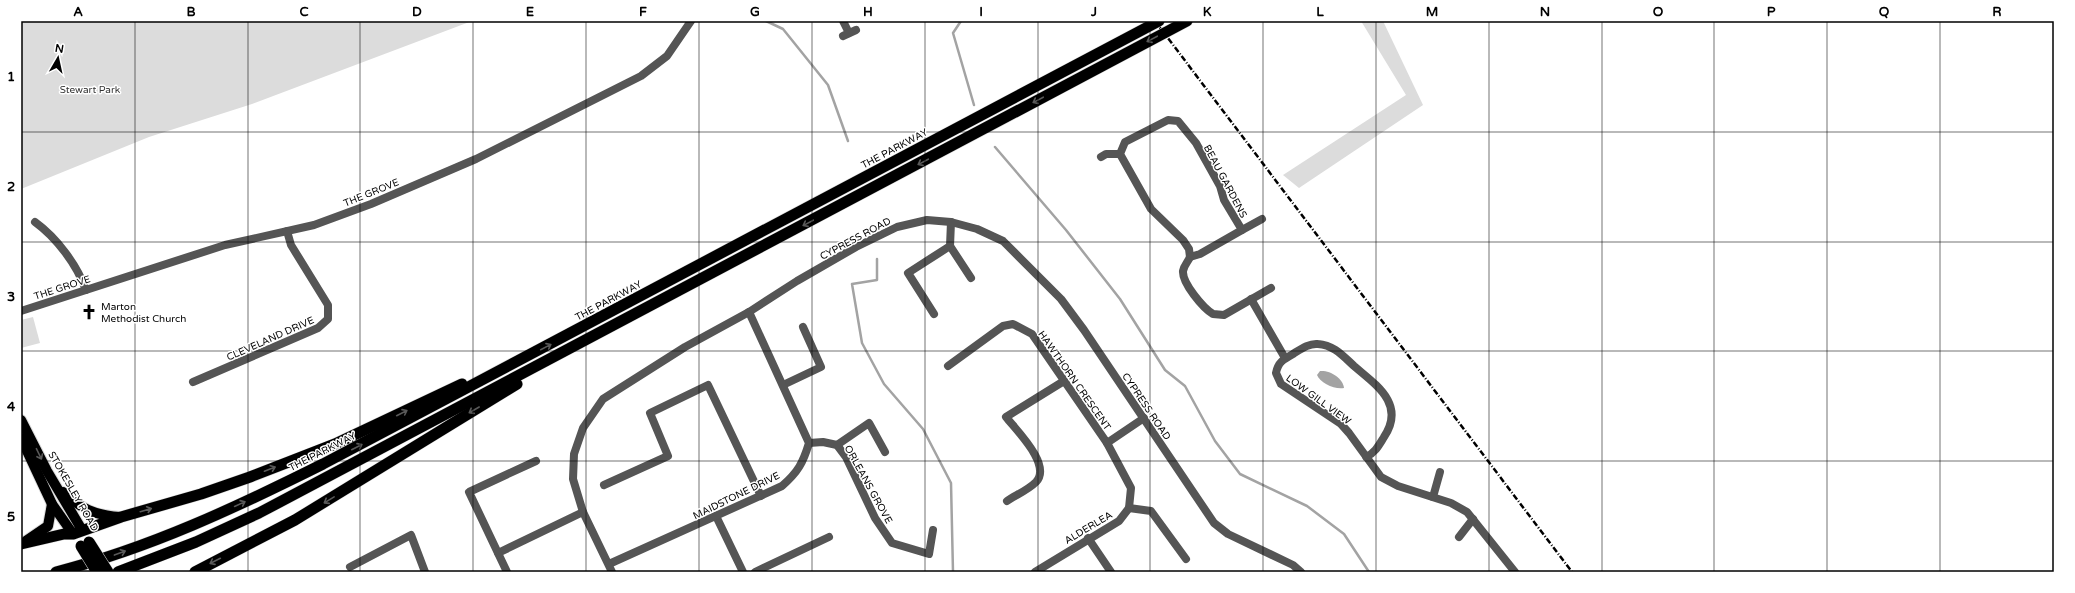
<svg xmlns="http://www.w3.org/2000/svg" width="2075" height="593" font-family="'Varela Round',sans-serif">
  <rect width="100%" height="100%" fill="#fff"/>
  <!-- green -->
  <g fill="#dcdcdc">
    <polygon points="21,21 472,21 252,104 149,137 21,189"/>
    <polygon points="1361,21 1383,21 1423,105 1299,188 1283,175 1406,95"/>
    <polygon points="33,317 40,343 21,348 21,320"/>
  </g>
  <!-- water -->
  <path fill="#a3a3a3" d="M1320,371c10,-1 23,7 24,17 -9,2 -24,-5 -27,-13z"/>
  <g fill="none" stroke-linecap="round" stroke-linejoin="round">
    <!-- stream -->
    <g stroke="#a3a3a3" stroke-width="2.5">
      <polyline points="766,21 783,29 828,85 848,141"/>
      <polyline points="961,21 953,33 974,105"/>
      <polyline points="995,147 1066,230 1120,299 1165,370 1185,386 1215,441 1240,474 1307,506 1344,534 1369,572"/>
      <polyline points="877,259 877,280 852,284 862,343 884,384 923,429 951,483 953,572"/>
    </g>
    <!-- primary casing -->
    <g stroke="#dbdbdb" stroke-width="12">
      <g id="primary">
        <polyline points="21,420 47,471 82,530"/>
        <polyline points="21,438 52,504 73,534"/>
        <path d="M63,492c19,17 30,23 57,25"/>
        <polyline points="26,541 48,526 52,504"/>
      </g>
    </g>
    <!-- trunk casing -->
    <g stroke="#dbdbdb" stroke-width="12">
      <g id="trunk">
        <polyline points="21,544 64,534 73,534 121,517 201,494 250,477 335,444 462,384"/>
        <path d="M56,572c94,-24 181,-65 267,-108l836,-443"/>
        <polyline points="118,572 196,542 259,513 1187,21"/>
        <polyline points="195,572 295,520 517,384"/>
      </g>
    </g>
    <!-- minor -->
    <g stroke="#555" stroke-width="8">
      <polyline points="843,21 849,33"/>
      <polyline points="843,36 856,30"/>
      <polygon points="1168,120 1178,121 1196,143 1220,186 1224,200 1242,230 1200,254 1190,257 1189,249 1183,240 1151,209 1120,154 1125,142"/>
      <polyline points="1101,157 1106,154 1120,154"/>
      <path d="M35,222c22,16 42,43 51,68"/>
      <polyline points="1242,230 1262,219"/>
      <polyline points="950,246 971,278"/>
      <path d="M1190,257c-2,5 -6,8 -7,14 -1,12 20,37 30,43l11,1 47,-27"/>
      <polyline points="1251,299 1285,358"/>
      <polyline points="21,311 225,245 314,225 371,204 476,159 641,76 667,56 691,21"/>
      <polyline points="934,314 908,273 950,246 951,222"/>
      <polyline points="948,366 1003,326 1013,324 1032,334 1107,443 1144,418"/>
      <polyline points="193,382 318,328 328,319 328,305 291,245 287,231"/>
      <polyline points="783,385 821,367 803,327"/>
      <polyline points="809,443 823,442 837,445 846,457 875,518 892,543 929,554 933,530"/>
      <polyline points="837,445 869,423 885,452"/>
      <path d="M1366,457c9,-4 13,-12 18,-20 22,-33 -8,-52 -30,-71 -11,-10 -20,-21 -36,-22 -9,-1 -17,5 -25,10 -9,5 -15,8 -17,19l5,11 60,40 8,9 32,44 17,9 53,17 16,9 48,60"/>
      <polyline points="604,485 668,456 650,413 708,385 761,496"/>
      <polyline points="1433,497 1440,472"/>
      <path d="M1007,501c9,-6 21,-11 29,-19 16,-17 -19,-51 -30,-65l58,-36"/>
      <polyline points="1129,508 1151,511 1186,559"/>
      <polyline points="716,516 743,572"/>
      <polyline points="1459,537 1473,519"/>
      <polyline points="1088,538 1111,572"/>
      <polyline points="498,553 583,512"/>
      <path d="M609,564l173,-78c16,-14 21,-23 27,-43l-60,-131"/>
      <polyline points="350,567 411,535 425,572"/>
      <polyline points="507,572 469,492 536,461"/>
      <polyline points="612,572 583,512 573,479 574,454 583,428 603,399 685,347 749,312 797,281 856,247 897,227 927,220 951,222 977,229 1003,241 1061,299 1084,330 1214,523 1228,534 1293,565 1301,572"/>
      <polyline points="755,572 829,537"/>
      <polyline points="1035,572 1119,521 1129,508 1131,488 1107,443"/>
    </g>
    <!-- primary -->
    <use href="#primary" stroke="#000" stroke-width="10"/>
    <!-- trunk -->
    <use href="#trunk" stroke="#000" stroke-width="11"/>
    <!-- rail -->
    <polyline stroke="#000" stroke-width="2.5" stroke-dasharray="6 2 1 2" stroke-linecap="butt" points="1155,21 1572,572"/>
    <!-- trunk-bridge casing -->
    <g stroke="#dbdbdb" stroke-width="12" stroke-linecap="butt">
      <g id="trunk-bridge">
        <polyline points="89,542 108,572"/>
        <polyline points="81,546 97,572"/>
      </g>
    </g>
    <!-- trunk-bridge -->
    <use href="#trunk-bridge" stroke="#000" stroke-width="11"/>
  </g>
  <!-- one-way arrows -->
  <defs><path id="oneway-shaft" d="M-6 0H5M1.5-3L5.5 0L1.5 3" fill="none" stroke-width="1.6" stroke-linecap="round" stroke-linejoin="round"/></defs>
  <g stroke="#595959">
    <use href="#oneway-shaft" transform="translate(1152 39) rotate(152)"/>
    <use href="#oneway-shaft" transform="translate(1038 100) rotate(152)"/>
    <use href="#oneway-shaft" transform="translate(923 162) rotate(152)"/>
    <use href="#oneway-shaft" transform="translate(808 223) rotate(152)"/>
    <use href="#oneway-shaft" transform="translate(546 347) rotate(-28)"/>
    <use href="#oneway-shaft" transform="translate(474 410) rotate(150)"/>
    <use href="#oneway-shaft" transform="translate(402 413) rotate(-27)"/>
    <use href="#oneway-shaft" transform="translate(357 447) rotate(-27)"/>
    <use href="#oneway-shaft" transform="translate(39 454) rotate(64)"/>
    <use href="#oneway-shaft" transform="translate(270 469) rotate(-21)"/>
    <use href="#oneway-shaft" transform="translate(329 500) rotate(149)"/>
    <use href="#oneway-shaft" transform="translate(240 504) rotate(-25)"/>
    <use href="#oneway-shaft" transform="translate(146 510) rotate(-16)"/>
    <use href="#oneway-shaft" transform="translate(120 553) rotate(-20)"/>
    <use href="#oneway-shaft" transform="translate(215 561) rotate(153)"/>
  </g>
  <!-- grid -->
  <path fill="none" stroke="#000" stroke-width="1" stroke-opacity="0.55" d="M135,21v551M248,21v551M360,21v551M473,21v551M586,21v551M699,21v551M812,21v551M925,21v551M1038,21v551M1150,21v551M1263,21v551M1376,21v551M1489,21v551M1602,21v551M1714,21v551M1827,21v551M1940,21v551M21,132h2033M21,242h2033M21,351h2033M21,461h2033"/>
  <!-- icons -->
  <defs>
    <g id="church-bare" transform="scale(1.2)"><path d="M-1.2-6h2.4v3.5h3.3v2.4h-3.3V6h-2.4V-.1h-3.3v-2.4h3.3Z" fill="#000" stroke="#fff" stroke-width="2.5" paint-order="stroke"/></g>
  </defs>
  <g fill-rule="evenodd">
    <use href="#church-bare" x="89" y="312"/>
  </g>
  <g text-anchor="middle" stroke-width="3" stroke-linejoin="round" paint-order="stroke">
    <!-- park labels -->
    <g font-size="10" fill="#333" stroke="#fff">
      <text x="90" y="93">Stewart Park</text>
    </g>
    <!-- street labels -->
    <g font-size="10" fill="#000" stroke="#fff">
      <text transform="translate(894 148) rotate(-28)" y="4">THE PARKWAY</text>
      <text transform="translate(1226 181) rotate(62)" y="4">BEAU GARDENS</text>
      <text transform="translate(371 192) rotate(-22)" y="4">THE GROVE</text>
      <text transform="translate(855 238) rotate(-28)" y="4">CYPRESS ROAD</text>
      <text transform="translate(62 287) rotate(-18)" y="4">THE GROVE</text>
      <text transform="translate(608 300) rotate(-28)" y="4">THE PARKWAY</text>
      <text transform="translate(270 338) rotate(-24)" y="4">CLEVELAND DRIVE</text>
      <text transform="translate(1075 380) rotate(55)" y="4">HAWTHORN CRESCENT</text>
      <text transform="translate(1319 399) rotate(36)" y="4">LOW GILL VIEW</text>
      <text transform="translate(1147 406) rotate(56)" y="4">CYPRESS ROAD</text>
      <text transform="translate(322 451) rotate(-27)" y="4">THE PARKWAY</text>
      <text transform="translate(869 484) rotate(61)" y="4">ORLEANS GROVE</text>
      <text transform="translate(74 491) rotate(60)" y="4">STOKESLEY ROAD</text>
      <text transform="translate(736 495) rotate(-26)" y="4">MAIDSTONE DRIVE</text>
      <text transform="translate(1088 527) rotate(-31)" y="4">ALDERLEA</text>
    </g>
    <!-- poi labels -->
    <g font-size="10" fill="#000" stroke="#fff" text-anchor="start">
      <text x="101" y="310">Marton<tspan x="101" dy="12">Methodist Church</tspan></text>
    </g>
  </g>
  <!-- border -->
  <rect width="2075" height="593" fill="none" stroke="#ffffff" stroke-width="44"/>
  <!-- north arrow -->
  <g transform="translate(58 58) rotate(9)" stroke="#ffffff" stroke-width="3" paint-order="stroke">
  <path d="M0-3L7 15L0 10L-7 15Z" fill="#000000"/>
  <text y="-6" font-size="11" font-weight="bold" text-anchor="middle" fill="#000000">N</text>
  </g>
  <rect x="22" y="22" width="2031" height="549" fill="none" stroke="#000" stroke-width="1.5"/>
  <g font-size="13" text-anchor="middle" font-weight="bold" fill="#000">
    <text x="78" y="16">A</text>
    <text x="191" y="16">B</text>
    <text x="304" y="16">C</text>
    <text x="417" y="16">D</text>
    <text x="530" y="16">E</text>
    <text x="643" y="16">F</text>
    <text x="755" y="16">G</text>
    <text x="868" y="16">H</text>
    <text x="981" y="16">I</text>
    <text x="1094" y="16">J</text>
    <text x="1207" y="16">K</text>
    <text x="1320" y="16">L</text>
    <text x="1432" y="16">M</text>
    <text x="1545" y="16">N</text>
    <text x="1658" y="16">O</text>
    <text x="1771" y="16">P</text>
    <text x="1884" y="16">Q</text>
    <text x="1997" y="16">R</text>
    <text x="11" y="81">1</text>
    <text x="11" y="191">2</text>
    <text x="11" y="301">3</text>
    <text x="11" y="411">4</text>
    <text x="11" y="521">5</text>
  </g>
</svg>
